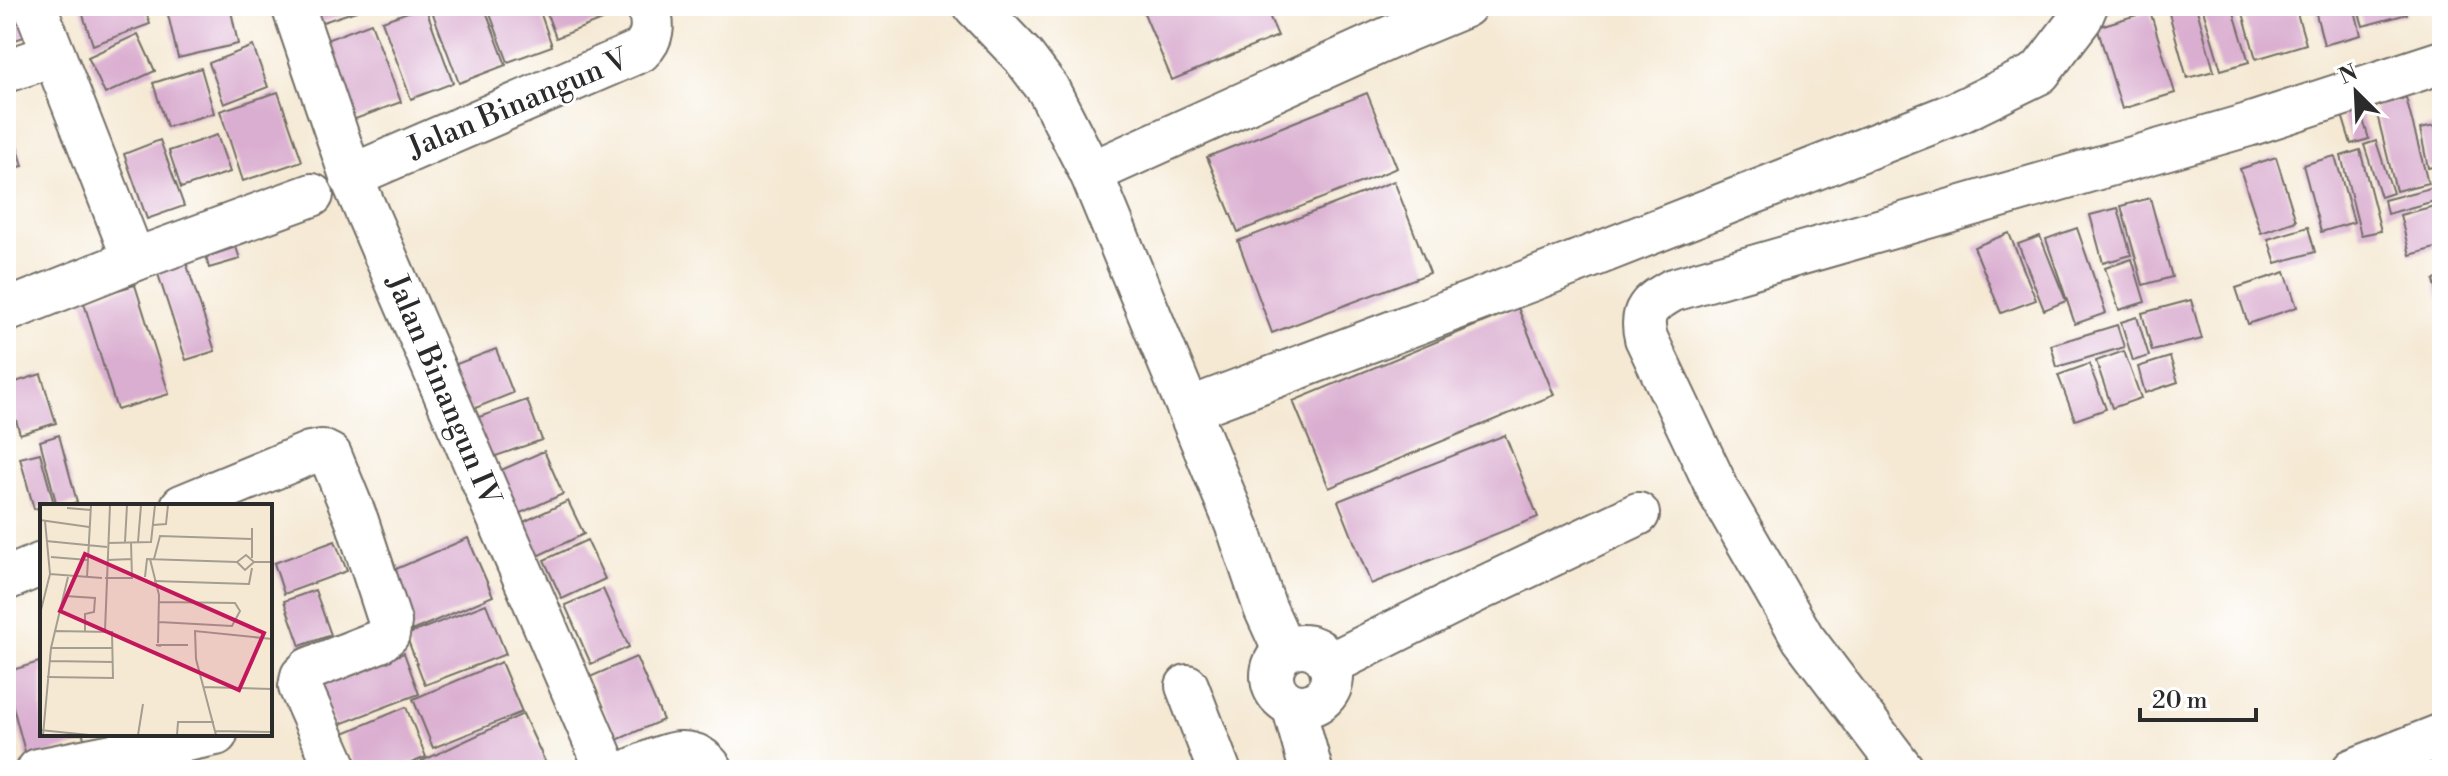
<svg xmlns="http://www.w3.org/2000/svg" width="2448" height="776" font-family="'Libre Bodoni',serif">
  <rect width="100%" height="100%" fill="#fff"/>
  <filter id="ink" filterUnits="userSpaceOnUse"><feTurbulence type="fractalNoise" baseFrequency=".0125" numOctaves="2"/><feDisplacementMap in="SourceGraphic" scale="16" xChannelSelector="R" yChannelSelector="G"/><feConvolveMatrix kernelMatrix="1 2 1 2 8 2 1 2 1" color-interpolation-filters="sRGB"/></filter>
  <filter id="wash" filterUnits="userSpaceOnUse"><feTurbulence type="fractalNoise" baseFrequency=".006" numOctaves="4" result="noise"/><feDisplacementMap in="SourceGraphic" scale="32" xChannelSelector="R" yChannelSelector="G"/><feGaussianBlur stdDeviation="1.8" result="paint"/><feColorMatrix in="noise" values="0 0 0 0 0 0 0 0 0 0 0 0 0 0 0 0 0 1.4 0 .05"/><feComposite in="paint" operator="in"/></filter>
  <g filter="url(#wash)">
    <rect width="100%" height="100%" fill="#f5e9d4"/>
    <g id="blocks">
      <!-- building -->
      <g fill="#daaed0">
        <polygon points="6,6 16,6 27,36 6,43"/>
        <polygon points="80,6 144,6 150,24 93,45"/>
        <polygon points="166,6 230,6 238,44 178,58"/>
        <polygon points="314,6 361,6 362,9 320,23"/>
        <polygon points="425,6 453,83 411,99 382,21"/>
        <polygon points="430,6 484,6 506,65 459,83"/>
        <polygon points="487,6 538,6 552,46 508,62"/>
        <polygon points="544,6 614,6 617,14 556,38"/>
        <polygon points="1141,6 1265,6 1278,36 1172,80"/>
        <polygon points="2167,6 2196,6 2214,71 2187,78"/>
        <polygon points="2202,6 2232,6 2249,62 2221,70"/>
        <polygon points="2241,6 2295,6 2306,44 2256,59"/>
        <polygon points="2314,6 2354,6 2361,35 2324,45"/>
        <polygon points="2357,6 2405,6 2407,14 2363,26"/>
        <polygon points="2150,11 2175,93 2122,109 2097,27"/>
        <polygon points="371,23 401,102 342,124 313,45"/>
        <polygon points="138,34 155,71 105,94 88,57"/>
        <polygon points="253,46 268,87 224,104 209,63"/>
        <polygon points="201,68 214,113 167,127 153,83"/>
        <polygon points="278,92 302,161 243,181 220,111"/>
        <polygon points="1367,93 1397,168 1238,232 1207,157"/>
        <polygon points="2406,98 2428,183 2396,191 2375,106"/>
        <polygon points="2357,100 2369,139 2351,144 2339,105"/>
        <polygon points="6,107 23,166 6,170"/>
        <polygon points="2435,126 2442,165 2428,168 2420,129"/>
        <polygon points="217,135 230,172 181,188 169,151"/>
        <polygon points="160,140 184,206 147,219 124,154"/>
        <polygon points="2376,141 2393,193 2381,197 2364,145"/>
        <polygon points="2360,150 2381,231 2361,235 2341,156"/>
        <polygon points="2335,156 2354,222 2321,232 2303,165"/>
        <polygon points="2276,157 2296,221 2261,233 2240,169"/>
        <polygon points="1394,181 1430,273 1272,333 1238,241"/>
        <polygon points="2442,185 2442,199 2387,214 2384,200"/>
        <polygon points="2150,198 2172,277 2143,285 2121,206"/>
        <polygon points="2442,204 2442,246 2410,255 2400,215"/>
        <polygon points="2118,208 2131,255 2103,263 2090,215"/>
        <polygon points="2308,227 2315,252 2276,263 2268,239"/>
        <polygon points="2077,228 2106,313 2075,324 2046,239"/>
        <polygon points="2009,233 2036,300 2001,313 1974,247"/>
        <polygon points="2040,236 2066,301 2044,310 2018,244"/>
        <polygon points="236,247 240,259 209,268 206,257"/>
        <polygon points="185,259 215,351 186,360 156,268"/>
        <polygon points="2132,259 2145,302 2119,310 2105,268"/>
        <polygon points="2285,272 2297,307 2248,324 2236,288"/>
        <polygon points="2442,277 2442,307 2441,307 2434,280"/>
        <polygon points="135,285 169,394 117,410 83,300"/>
        <polygon points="2191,300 2202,339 2152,351 2142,313"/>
        <polygon points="1518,308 1554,395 1329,488 1293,401"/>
        <polygon points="2137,317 2149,356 2133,361 2121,322"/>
        <polygon points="2117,325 2124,347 2057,367 2051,345"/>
        <polygon points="496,349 513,393 463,413 446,368"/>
        <polygon points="2124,351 2141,398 2112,408 2096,361"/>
        <polygon points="2170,357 2178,382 2145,393 2138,367"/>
        <polygon points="2089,364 2106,409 2075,420 2058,375"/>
        <polygon points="41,374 56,423 20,434 6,385"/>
        <polygon points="527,400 542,440 490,458 476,418"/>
        <polygon points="59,435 77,502 64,506 57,506 40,441"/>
        <polygon points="1505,435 1538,517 1371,584 1338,501"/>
        <polygon points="544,451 563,494 516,515 497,472"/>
        <polygon points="40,453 54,504 34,509 20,458"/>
        <polygon points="568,501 584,534 533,558 517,525"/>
        <polygon points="468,538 493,596 407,633 382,575"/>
        <polygon points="587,540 605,579 562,599 544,560"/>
        <polygon points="335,541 347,571 284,594 274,563"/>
        <polygon points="603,589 629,647 591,664 565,605"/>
        <polygon points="315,590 331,635 300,646 284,601"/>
        <polygon points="486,604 506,654 425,685 406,635"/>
        <polygon points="404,653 419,694 335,726 320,686"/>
        <polygon points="636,657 663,720 617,740 590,677"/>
        <polygon points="42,661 42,734 83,734 85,743 27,759 6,681 6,672"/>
        <polygon points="501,662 522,712 433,748 413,699"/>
        <polygon points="406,707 426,757 394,770 359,770 344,733"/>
        <polygon points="523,714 549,770 426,770 422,761"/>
      </g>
    </g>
  </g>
  <g filter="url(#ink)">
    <use href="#blocks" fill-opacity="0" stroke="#726e66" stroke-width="2"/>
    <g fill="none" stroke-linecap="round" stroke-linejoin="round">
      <!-- street casing -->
      <g stroke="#726e66" stroke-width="46">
        <g id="street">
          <polyline points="35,6 134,260"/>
          <polyline points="293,6 351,176 607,770"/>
          <polyline points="975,6 1023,56 1048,89 1091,173 1239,531 1265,608 1284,650"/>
          <polyline points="6,71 54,55"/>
          <polyline points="1091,173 1400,33 1465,6"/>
          <path d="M351,176l289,-125c14,-13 14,-27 8,-45"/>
          <polyline points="6,311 134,260 312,195"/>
          <polyline points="1189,409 1531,280 1959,112 2039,73 2081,18 2086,6"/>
          <polyline points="182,506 310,453 322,451 330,455 357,521 390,622 388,634 380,641 309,669 302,676 300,687 337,770"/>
          <polyline points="6,579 42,564"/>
          <circle cx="1302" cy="676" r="30"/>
          <polyline points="1330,664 1478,590 1638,514"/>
          <polyline points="1187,686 1219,770"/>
          <polyline points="1293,705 1311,770"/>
          <polyline points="38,770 216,734"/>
          <path d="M631,770c28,-11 59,-32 81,0"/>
          <path d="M1903,770l-100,-132 -84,-146 -73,-154c-7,-28 4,-35 27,-48l575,-165 194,-63"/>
          <polyline points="2353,770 2442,735"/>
        </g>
      </g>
      <!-- street -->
      <use href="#street" stroke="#fff" stroke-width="42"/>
    </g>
  </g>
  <g text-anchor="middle" stroke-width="6" stroke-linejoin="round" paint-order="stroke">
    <!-- street labels -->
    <g font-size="30" fill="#2b2b2b" stroke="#fff">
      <text transform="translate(518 103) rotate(-23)" y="10">Jalan Binangun V</text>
      <text transform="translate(444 390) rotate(67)" y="10">Jalan Binangun IV</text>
    </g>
  </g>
  <!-- overview -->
  <g transform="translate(40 504)">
    <rect width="232" height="232" fill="#f5e9d4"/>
    <path fill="none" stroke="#a49d90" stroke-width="2" d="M170,1h36M27,4l24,2M0,16l49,7M113,21l13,-1 2,-19M6,37l61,6M85,38l2,-37M98,38l3,-37M68,39l43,-1 4,-37M11,53l37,3M212,54v-30M110,55l9,36 -1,48M114,55l6,-23 92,3M67,56l25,-1M214,58l-9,8 -8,-8 9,-7 8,7h18M10,70l52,4M47,73l4,-72M105,73l2,-18 90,3M65,74h27l-1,-36M114,77l95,3 3,-16M25,92l30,2 -1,14 -9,2v17M0,110l10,-40 -5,-53M119,118l73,4 8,-15 -5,-8 -76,-1M65,127l5,-126M121,142l-5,-1h32M11,144h61M9,157l64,1M7,173l66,1 -1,-46 -58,-1M163,183l69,2M0,226l49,5M175,227l57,1M3,231l8,-87 17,-71M98,231l5,-31M137,231l1,-13h36M176,231l-20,-76 -1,-28 77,8"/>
    <path fill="#c2185b" fill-opacity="0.15" stroke="#c2185b" stroke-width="4" d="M45,50l179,79 -25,57 -179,-79z"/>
    <rect width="232" height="232" fill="none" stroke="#2b2b2b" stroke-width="4"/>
  </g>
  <!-- margin -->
  <rect width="2448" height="776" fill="none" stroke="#fff" stroke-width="32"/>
  <!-- north arrow -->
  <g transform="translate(2356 92) rotate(336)" stroke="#ffffff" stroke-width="6" paint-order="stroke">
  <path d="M0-6L14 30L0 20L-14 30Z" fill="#2b2b2b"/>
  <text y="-12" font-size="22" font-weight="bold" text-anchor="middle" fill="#2b2b2b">N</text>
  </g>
  <!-- scale -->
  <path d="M2140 708v12h116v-12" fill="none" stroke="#2b2b2b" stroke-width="4"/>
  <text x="2152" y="708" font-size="24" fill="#2b2b2b" stroke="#ffffff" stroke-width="6" paint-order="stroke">20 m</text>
</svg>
